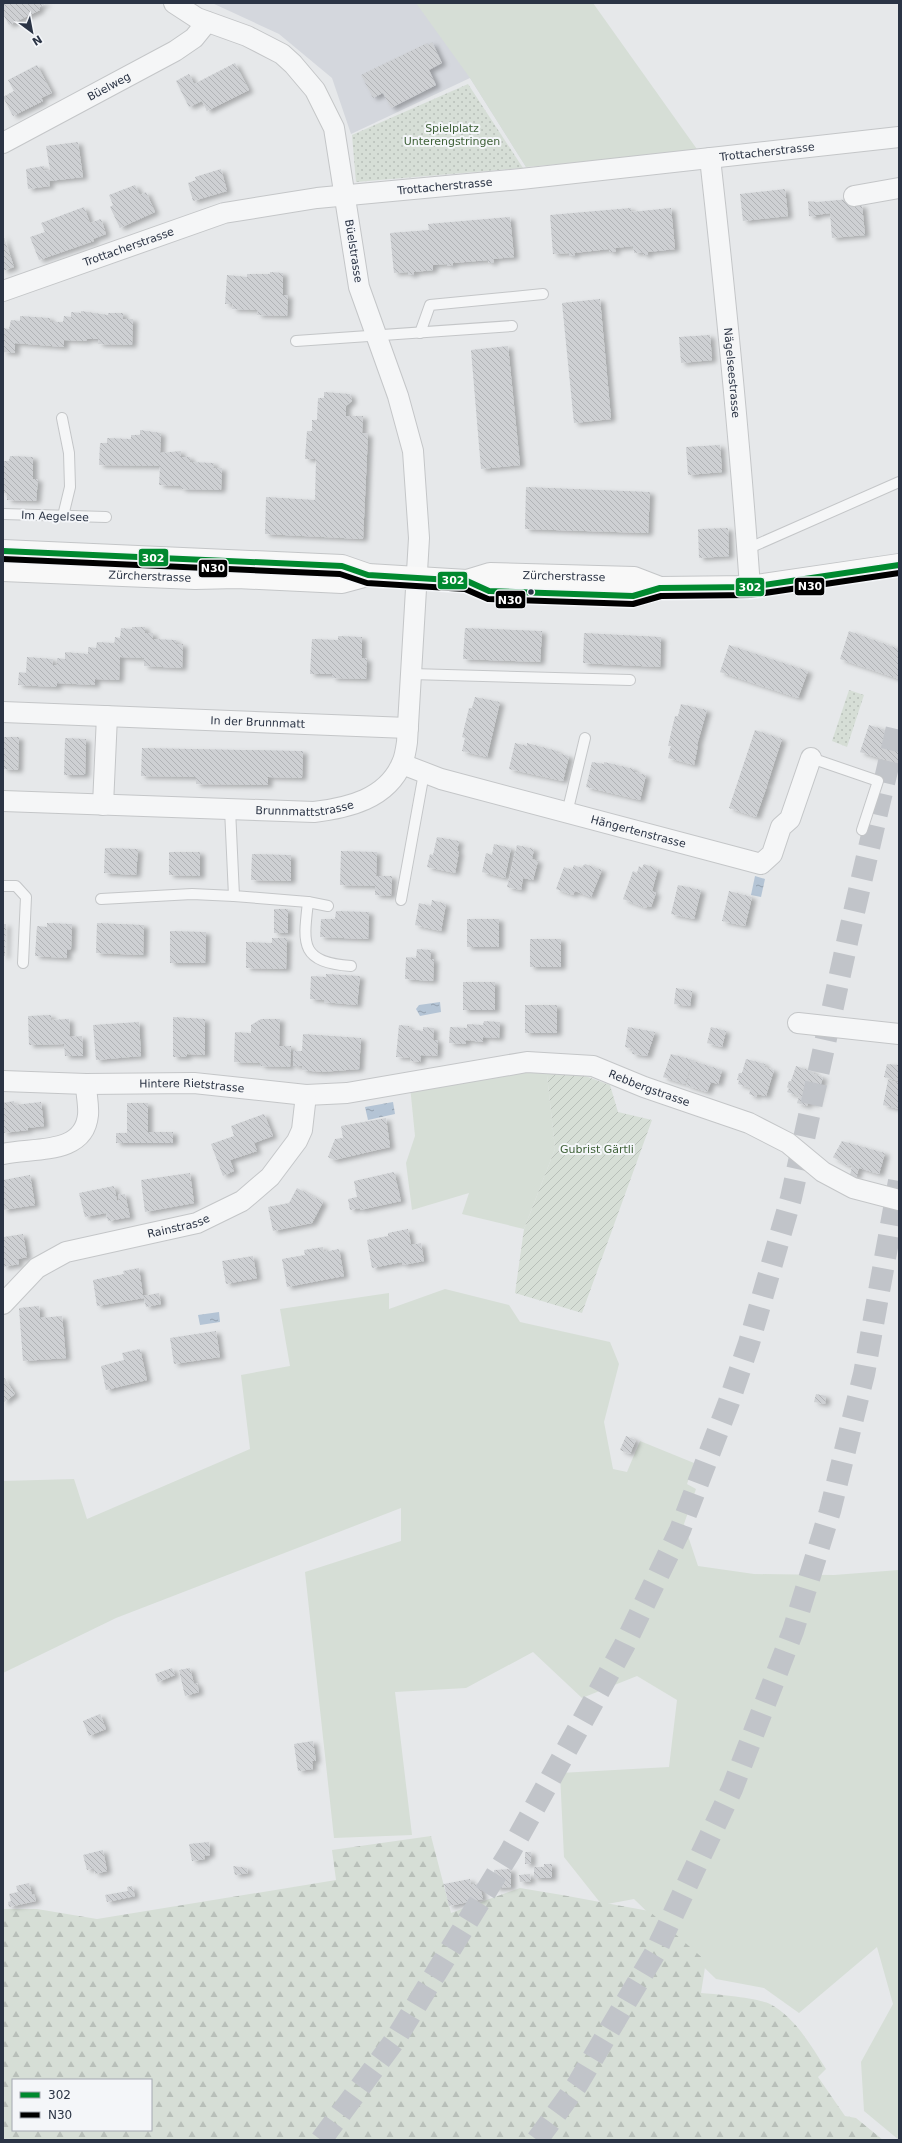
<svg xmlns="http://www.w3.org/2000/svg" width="902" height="2143" font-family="'DejaVu Sans',sans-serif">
  <defs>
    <pattern id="forest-firs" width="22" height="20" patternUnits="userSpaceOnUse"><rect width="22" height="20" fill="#d6ded6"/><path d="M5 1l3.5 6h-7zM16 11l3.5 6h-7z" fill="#b8bfb9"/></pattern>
    <pattern id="park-dots" width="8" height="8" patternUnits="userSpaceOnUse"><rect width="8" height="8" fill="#d6ded6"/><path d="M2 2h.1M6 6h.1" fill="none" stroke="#b8bfb9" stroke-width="1.8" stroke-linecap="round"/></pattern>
    <pattern id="garden-furrows" width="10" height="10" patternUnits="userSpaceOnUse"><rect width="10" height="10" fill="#d6ded6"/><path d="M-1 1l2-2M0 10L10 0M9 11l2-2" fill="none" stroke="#b8bfb9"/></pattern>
    <pattern id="water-ripples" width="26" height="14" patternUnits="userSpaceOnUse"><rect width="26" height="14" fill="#b4c4d5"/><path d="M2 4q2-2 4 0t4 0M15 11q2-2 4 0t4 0" fill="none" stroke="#93a0af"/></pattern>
    <pattern id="building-back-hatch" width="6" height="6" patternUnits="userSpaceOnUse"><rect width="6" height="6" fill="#ced0d3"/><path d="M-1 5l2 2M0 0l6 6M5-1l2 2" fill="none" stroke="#b1b3b6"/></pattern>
    <filter id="shadow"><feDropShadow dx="4.5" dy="2.5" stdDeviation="2" flood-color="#0004"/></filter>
  </defs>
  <rect width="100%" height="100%" fill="#e6e8ea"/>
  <!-- built -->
  <polygon fill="#d4d7dd" points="212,3 593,3 526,167 470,78 351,134 332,78 279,34"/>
  <!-- grass -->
  <g fill="#d6ded6">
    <polygon points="416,3 593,3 699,152 526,167 470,78"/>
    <polygon points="546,1066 555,1149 524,1229 462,1214 469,1193 412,1210 406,1163 415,1136 410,1086"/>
    <polygon points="445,1289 509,1305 520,1322 610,1342 619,1364 604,1422 613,1469 627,1472 640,1441 694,1463 687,1484 696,1489 684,1524 698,1566 754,1574 834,1575 899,1570 899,2140 864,2111 861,2062 893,2004 877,1947 799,2013 764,1988 716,1979 634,1899 602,1905 564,1857 560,1773 669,1767 677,1700 637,1676 582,1698 533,1652 466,1688 395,1692 412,1835 334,1838 305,1572 401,1541 401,1508 116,1618 3,1673 3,1481 74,1479 87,1519 250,1449 241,1375 290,1366 280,1309 389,1293 389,1309"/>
  </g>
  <!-- forest -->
  <path fill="url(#forest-firs)" fill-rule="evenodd" d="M431,1836l20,77 69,-25 42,7 87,16 57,50 -5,32c15,1 57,5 69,11 26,14 41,42 56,65l-8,8 27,39 11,2 27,22h-880v-231h34l60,10 239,-39 -4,-30zM13,2080h138v50h-138z"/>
  <!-- park -->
  <g fill="url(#park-dots)">
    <polygon points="468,84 523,168 356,182 352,135"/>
    <polygon points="849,690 864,695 847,747 832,741"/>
  </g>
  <!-- garden -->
  <polygon fill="url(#garden-furrows)" points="546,1066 569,1070 610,1085 618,1112 652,1120 582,1313 515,1293 524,1229 555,1149"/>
  <!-- water -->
  <g fill="url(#water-ripples)">
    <polygon points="755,876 765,879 761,897 751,895"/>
    <polygon points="440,1002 441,1012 420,1016 416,1009 419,1005"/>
    <polygon points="393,1102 395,1114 368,1120 365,1107"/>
    <polygon points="219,1312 220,1322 200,1325 198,1315"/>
  </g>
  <!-- building -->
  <g fill="url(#building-back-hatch)" filter="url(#shadow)">
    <polygon points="3,3 47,3 39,7 40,10 9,25 3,14"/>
    <polygon points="432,42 442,63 429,70 436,85 391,108 383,93 373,98 361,75 427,43 428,45"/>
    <polygon points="235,63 249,90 207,111 202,101 189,107 176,81 189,74 194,84"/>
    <polygon points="37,65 52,93 41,98 43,101 13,116 3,97 14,91 8,80"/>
    <polygon points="78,142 83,177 49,181 50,186 28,189 26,169 44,166 44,171 50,170 46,146"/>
    <polygon points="221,169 227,191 193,201 188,183 196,180 195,177"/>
    <polygon points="135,185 140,195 146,192 155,212 120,228 110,207 113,205 109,195"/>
    <polygon points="785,189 788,216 743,221 740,194"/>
    <polygon points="850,199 851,206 862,205 865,235 832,238 830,213 816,215 816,217 809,216 808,201 817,202"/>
    <polygon points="84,207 90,223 101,219 106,234 93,239 94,241 39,260 30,237 45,232 41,223"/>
    <polygon points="631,208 631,212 671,208 675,249 648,252 648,255 643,255 643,252 634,253 633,246 615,248 616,252 609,252 609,249 574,253 575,255 569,256 569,253 553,254 550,215"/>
    <polygon points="510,217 514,257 493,259 494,262 489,263 488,260 453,263 453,265 448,266 447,264 433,265 433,270 414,272 414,274 408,275 408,272 394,273 390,233 429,230 428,224"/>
    <polygon points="3,235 14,267 3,271"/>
    <polygon points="270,272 283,273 283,295 288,295 287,316 257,315 258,310 232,309 233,304 225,304 227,275 247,277 247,274 270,274"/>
    <polygon points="600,299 611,419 574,423 562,303"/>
    <polygon points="81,311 108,315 108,313 123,313 123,319 133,319 132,345 98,344 99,339 87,339 86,341 64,340 64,347 15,343 15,353 3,352 3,328 9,329 11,320 20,321 20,316 50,318 50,322 63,322 64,316 71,317 71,312 81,313"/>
    <polygon points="710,335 712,360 681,363 679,337"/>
    <polygon points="508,346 520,465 481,469 471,350"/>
    <polygon points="324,392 350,394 352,401 346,406 346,416 363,416 362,433 368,434 363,539 265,534 266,497 315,500 316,459 305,459 307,431 312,431 312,420 317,420 318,398 324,398"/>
    <polygon points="140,430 161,433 160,453 181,451 181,457 190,457 190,462 214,463 213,468 222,468 221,490 181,489 181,486 159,485 160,466 99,465 100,443 107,443 107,438 131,439 131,435 140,435"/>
    <polygon points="720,445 722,472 688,475 686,447"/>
    <polygon points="10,456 33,457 33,479 38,479 36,501 7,500 7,493 3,493 3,461 9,461"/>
    <polygon points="526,487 650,492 648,533 525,529"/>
    <polygon points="728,528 729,556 699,558 698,529"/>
    <polygon points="132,627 145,627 145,633 153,633 153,639 176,640 176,644 183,644 182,668 144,666 144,658 120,657 119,680 95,679 95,685 57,683 57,687 18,685 19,672 26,673 27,657 53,659 52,665 57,665 57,658 65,659 65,652 88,654 88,647 96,648 97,642 114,643 114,646 115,637 120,638 121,628 132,629"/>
    <polygon points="465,628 542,631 540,662 463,659"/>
    <polygon points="849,631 899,649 899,679 840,659"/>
    <polygon points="584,633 661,637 660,667 583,663"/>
    <polygon points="338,636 362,637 362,658 367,659 366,679 332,678 332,674 310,674 312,639 338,640"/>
    <polygon points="729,645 808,671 798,698 720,672"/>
    <polygon points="475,697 500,702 487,757 462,751 465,738 462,737 469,708 472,708"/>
    <polygon points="681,704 707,710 697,745 698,745 694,765 668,758 671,746 668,746 675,716 678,716"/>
    <polygon points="869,725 899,734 899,764 860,752"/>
    <polygon points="755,730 782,739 767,785 754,781 767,786 756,817 729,808"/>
    <polygon points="4,737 19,737 18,770 3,769"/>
    <polygon points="65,738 86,739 85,775 64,775"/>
    <polygon points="515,743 527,746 527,743 557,751 557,753 569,756 563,781 509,769"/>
    <polygon points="142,748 303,751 302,778 268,777 268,785 196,784 196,777 141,776"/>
    <polygon points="592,762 604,764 604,762 634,769 634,772 646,775 640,800 586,787"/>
    <polygon points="437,837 459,841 457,851 459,852 455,873 427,867 430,854 433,855"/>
    <polygon points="494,844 511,848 505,878 482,872 486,853 492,855"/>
    <polygon points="517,845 534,849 532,859 538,861 533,880 523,878 521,890 507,887"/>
    <polygon points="105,848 138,849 136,875 104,873"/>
    <polygon points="341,851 377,852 376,876 392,876 391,896 375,895 375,886 340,885"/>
    <polygon points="169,852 200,852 200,876 169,875"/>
    <polygon points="252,854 291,855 291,881 251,880"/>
    <polygon points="585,864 602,870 591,897 575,891 573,895 556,889 564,867 572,870 574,865 581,868"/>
    <polygon points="644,864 658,869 652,891 656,893 651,907 647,906 646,908 623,899 633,871 637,873 639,866 642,868"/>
    <polygon points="678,885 701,890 694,919 671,914"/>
    <polygon points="729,891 752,897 745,926 722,921"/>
    <polygon points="432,900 446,904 441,931 415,925 419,903 431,906"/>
    <rect x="274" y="909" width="14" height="24"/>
    <polygon points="336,911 369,912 368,939 320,937 321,919 335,919"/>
    <rect x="467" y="919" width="32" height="28"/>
    <polygon points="47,923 72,924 71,949 67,950 67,958 35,956 37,926 47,927"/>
    <polygon points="97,923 144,925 143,955 96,953"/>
    <polygon points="3,924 6,924 5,956 3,956"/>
    <polygon points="170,931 206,932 205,963 170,963"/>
    <polygon points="272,938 287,938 286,969 246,968 246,942 272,943"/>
    <rect x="530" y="939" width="31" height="28"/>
    <polygon points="417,949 431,950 430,959 434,959 433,981 405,979 406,957 416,958"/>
    <polygon points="326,974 360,976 357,1005 324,1002 324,1000 310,999 311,976 326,977"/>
    <rect x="463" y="982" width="32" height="28"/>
    <polygon points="676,988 692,991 690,1006 674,1004"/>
    <rect x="525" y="1005" width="32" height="28"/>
    <polygon points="51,1015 51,1020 69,1019 70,1037 82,1036 83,1056 65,1056 64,1044 29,1045 28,1016"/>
    <polygon points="173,1017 205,1019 205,1055 187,1054 187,1057 173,1057"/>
    <polygon points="261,1019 280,1019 279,1046 291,1046 290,1067 260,1066 261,1063 234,1062 235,1032 251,1033 251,1025"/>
    <polygon points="484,1021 500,1022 499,1038 483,1037 483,1042 466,1040 466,1044 449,1043 450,1027 467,1028 467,1024 483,1025"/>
    <polygon points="139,1022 141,1056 96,1060 93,1025"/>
    <polygon points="399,1025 409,1026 409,1029 423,1031 423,1027 434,1028 433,1040 438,1040 437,1056 421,1055 420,1062 410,1061 411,1058 396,1057"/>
    <polygon points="628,1027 655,1032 647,1056 632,1054 633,1049 625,1047"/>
    <polygon points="711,1027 726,1031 722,1047 707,1043"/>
    <polygon points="303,1034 361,1038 359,1069 321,1072 302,1070 302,1066 293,1066 294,1051 302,1051"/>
    <polygon points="671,1054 693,1060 685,1084 663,1077"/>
    <polygon points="746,1059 765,1064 764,1067 774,1070 766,1096 757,1094 756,1097 749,1094 751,1088 738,1084 739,1080 737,1080 739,1073 742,1073"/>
    <polygon points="693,1061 722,1070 718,1084 711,1082 707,1092 686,1085"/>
    <polygon points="887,1064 899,1065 899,1081 884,1077"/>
    <polygon points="796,1066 814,1072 813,1074 823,1077 815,1104 808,1102 807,1106 797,1103 799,1096 787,1092 789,1088 787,1087 789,1081 791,1081"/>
    <polygon points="888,1080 899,1083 899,1109 883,1105"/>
    <polygon points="14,1101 14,1105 41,1102 44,1126 28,1128 28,1130 3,1133 3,1103"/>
    <polygon points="127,1103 148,1103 148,1132 173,1132 173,1143 116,1143 116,1133 127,1133"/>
    <polygon points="264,1114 273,1136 254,1143 257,1151 230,1160 234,1171 223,1176 211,1144 234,1136 231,1126"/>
    <polygon points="386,1118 390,1147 334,1160 328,1157 335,1139 343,1138 341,1126"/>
    <polygon points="842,1141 885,1153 879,1174 859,1168 856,1177 850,1175 852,1166 846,1165 833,1157"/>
    <polygon points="394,1172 401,1201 360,1210 360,1208 350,1210 348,1199 357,1197 354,1181"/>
    <polygon points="190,1173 194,1203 145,1212 141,1180"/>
    <polygon points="30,1175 35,1205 3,1210 3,1180"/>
    <polygon points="114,1186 117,1201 119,1200 118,1195 125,1194 130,1217 108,1221 106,1213 85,1217 79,1193"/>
    <polygon points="297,1188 323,1202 312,1223 273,1231 268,1207 289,1203"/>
    <polygon points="408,1229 411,1245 421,1243 424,1261 403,1265 402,1262 372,1268 367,1240 388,1236 388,1233"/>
    <polygon points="23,1234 27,1257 18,1259 19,1264 3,1267 4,1237"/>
    <polygon points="323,1247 324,1252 339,1249 344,1276 287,1287 282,1259 305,1255 304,1250"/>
    <polygon points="253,1256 257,1278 226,1284 222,1261"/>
    <polygon points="139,1268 143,1296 159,1293 161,1304 146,1307 144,1298 97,1306 93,1280 124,1274 123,1271"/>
    <polygon points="39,1306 40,1318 62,1316 66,1358 23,1361 19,1308"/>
    <polygon points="216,1331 220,1357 174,1364 170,1338"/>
    <polygon points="140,1349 147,1380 106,1390 101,1366 124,1360 122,1353"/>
    <polygon points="3,1376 15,1394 3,1403"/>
    <polygon points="816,1394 826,1396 825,1404 814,1402"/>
    <polygon points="626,1436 636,1440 630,1454 620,1450"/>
    <polygon points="172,1668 175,1675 158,1682 155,1674"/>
    <polygon points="190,1668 194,1684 197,1683 199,1692 185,1696 179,1670"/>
    <polygon points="100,1714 106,1729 89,1736 83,1721"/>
    <polygon points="313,1741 316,1761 312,1761 313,1769 298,1771 294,1744"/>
    <polygon points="209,1842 210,1855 204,1856 205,1859 192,1861 189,1844"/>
    <polygon points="103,1850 107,1871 95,1874 94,1868 87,1870 83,1855"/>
    <rect x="525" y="1852" width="6" height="12"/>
    <polygon points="544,1864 552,1864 552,1878 534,1878 534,1867 544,1867"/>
    <polygon points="233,1866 247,1868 248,1873 235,1875"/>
    <polygon points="511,1869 511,1887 495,1888 494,1870"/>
    <polygon points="530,1874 531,1881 520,1882 519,1875"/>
    <polygon points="470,1879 471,1885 479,1883 483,1899 449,1906 444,1884"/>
    <polygon points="29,1883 32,1895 34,1894 36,1901 9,1907 8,1902 11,1901 9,1894 18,1892 16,1886"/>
    <polygon points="132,1886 135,1896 107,1902 105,1895 128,1891 127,1887"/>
  </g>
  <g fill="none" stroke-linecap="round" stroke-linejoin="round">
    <!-- highway-tunnel -->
    <g stroke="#c1c4c9" stroke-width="22" stroke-dasharray="22 11" stroke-linecap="butt">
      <polyline points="321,2140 395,2040 510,1852 624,1646 680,1530 729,1402 749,1343 791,1198 848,938 899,719"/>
      <polyline points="537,2140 577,2085 655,1953 732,1789 793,1631 830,1511 864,1374 899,1181"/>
    </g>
    <!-- lane casing -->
    <g stroke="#c4c6c8" stroke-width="12">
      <g id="lane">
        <polyline points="420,333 430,305 543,294"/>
        <polyline points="296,341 512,326"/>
        <polyline points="62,418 69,453 70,487 63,516"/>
        <polyline points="3,514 106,517"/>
        <polyline points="747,549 899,482"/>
        <polyline points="411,674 630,680"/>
        <polyline points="811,758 878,781 862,830"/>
        <polyline points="230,809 234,896 308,902 328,906"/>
        <polyline points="567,813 585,738"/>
        <polyline points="3,886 16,886 26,897 23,963"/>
        <polyline points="101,899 192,894 234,896"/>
        <polyline points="401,900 424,773"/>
        <path d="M308,902c-5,43 -8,60 43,64"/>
      </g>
    </g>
    <!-- street casing -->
    <g stroke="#c4c6c8" stroke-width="22">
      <g id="street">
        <path id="s1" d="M3,143l172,-92 19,-13 13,-16"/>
        <path id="s2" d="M710,158c16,143 30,286 40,429"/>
        <polyline points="854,196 899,188"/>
        <path id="s3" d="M3,291l221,-78 93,-15 204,-19 378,-42"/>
        <path id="s4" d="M3,712l405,16"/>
        <path id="s5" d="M402,764l39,15 320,85 11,-10 9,-27 9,-8 21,-61"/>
        <path id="s6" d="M3,801l311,11c34,-4 73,-13 88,-49 3,-6 4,-14 5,-21l12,-204 -6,-87 -15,-55 -39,-109 -25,-159 -19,-38 -22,-26 -11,-10 -35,-18 -50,-18 -23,-15"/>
        <polyline points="103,805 107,716"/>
        <polyline points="798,1023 899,1034"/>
        <path id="s7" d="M3,1081l83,3 108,-1 112,12 41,-2 180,-31 66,4 51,21 105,36 39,20 35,29 30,16 46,12"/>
        <path d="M3,1154c29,-7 81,2 85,-39 1,-10 -2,-21 -2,-31"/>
        <path id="s8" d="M3,1304l34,-36 29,-16 131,-29 45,-22 28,-24 27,-36 5,-11 4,-35"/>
      </g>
    </g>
    <!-- secondary casing -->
    <g stroke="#c4c6c8" stroke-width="24">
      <g id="secondary">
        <polyline points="3,551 342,566 368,575 467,581 489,591 633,596 660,588 750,587 899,565"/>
        <path id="s9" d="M3,570l192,8 42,-1 105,5 26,-7"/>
        <path id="s10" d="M467,581l23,-7 144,4 26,10"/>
      </g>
    </g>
    <!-- lane -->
    <use href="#lane" stroke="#f5f6f7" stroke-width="10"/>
    <!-- street -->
    <use href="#street" stroke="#f5f6f7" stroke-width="20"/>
    <!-- secondary -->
    <use href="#secondary" stroke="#f8f8f8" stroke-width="22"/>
    <!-- bus-1 casing -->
    <g stroke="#f4f6f9" stroke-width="9">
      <polyline id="bus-1" points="3,551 342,566 368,575 467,581 489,591 633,596 660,588 750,587 899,565"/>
    </g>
    <!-- bus-2 casing -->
    <g stroke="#f4f6f9" stroke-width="9">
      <polyline id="bus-2" points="3,559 340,574 367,583 465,589 488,599 633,604 661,596 751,595 899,573"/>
    </g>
    <!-- bus-1 -->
    <use href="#bus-1" stroke="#00892f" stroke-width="6"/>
    <!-- bus-2 -->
    <use href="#bus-2" stroke="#000" stroke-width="6"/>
  </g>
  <!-- markers -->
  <circle fill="#2b3445" stroke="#f4f6f9" stroke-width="1.5" cx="531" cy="592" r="3.5"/>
  <g text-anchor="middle" stroke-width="4" stroke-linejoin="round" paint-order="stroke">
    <!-- street labels -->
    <g font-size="11" fill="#2b3445" stroke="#f4f6f9">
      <text dy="4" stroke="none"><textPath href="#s1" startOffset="120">Büelweg</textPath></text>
      <text dy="4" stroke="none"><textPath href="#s3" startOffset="781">Trottacherstrasse</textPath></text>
      <text dy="4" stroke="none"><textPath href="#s3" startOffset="457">Trottacherstrasse</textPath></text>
      <text dy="4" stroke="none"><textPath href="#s3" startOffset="133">Trottacherstrasse</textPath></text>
      <text transform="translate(354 251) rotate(81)" y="4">Büelstrasse</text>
      <text dy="4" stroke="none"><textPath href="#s2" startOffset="216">Nägelseestrasse</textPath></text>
      <text transform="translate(55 516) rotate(2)" y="4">Im Aegelsee</text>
      <text dy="4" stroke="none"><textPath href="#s9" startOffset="147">Zürcherstrasse</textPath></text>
      <text dy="4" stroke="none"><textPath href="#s10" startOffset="98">Zürcherstrasse</textPath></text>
      <text dy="4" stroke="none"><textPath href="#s4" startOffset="255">In der Brunnmatt</textPath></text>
      <text dy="4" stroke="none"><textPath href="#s6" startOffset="302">Brunnmattstrasse</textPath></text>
      <text dy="4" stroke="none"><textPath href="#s5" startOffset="246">Hängertenstrasse</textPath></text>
      <text dy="4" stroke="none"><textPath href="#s7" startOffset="189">Hintere Rietstrasse</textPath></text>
      <text dy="4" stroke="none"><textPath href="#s7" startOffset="654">Rebbergstrasse</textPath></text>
      <text dy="4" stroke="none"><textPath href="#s8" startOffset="198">Rainstrasse</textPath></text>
    </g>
    <!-- park labels -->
    <g font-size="11" fill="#3f6138" stroke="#f4f6f9">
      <text x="452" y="132">Spielplatz<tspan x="452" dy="13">Unterengstringen</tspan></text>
      <text x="597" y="1153">Gubrist Gärtli</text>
    </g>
  </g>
  <g stroke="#f4f6f9" stroke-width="1.5">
    <rect x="138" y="548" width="31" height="19" rx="4" fill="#00892f"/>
    <rect x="198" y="559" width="30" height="19" rx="4" fill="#000"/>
    <rect x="437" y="571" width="31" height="19" rx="4" fill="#00892f"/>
    <rect x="794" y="577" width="31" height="19" rx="4" fill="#000"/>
    <rect x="735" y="577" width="30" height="20" rx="4" fill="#00892f"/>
    <rect x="495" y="590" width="31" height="19" rx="4" fill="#000"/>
  </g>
  <g font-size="11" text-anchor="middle" font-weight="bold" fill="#fff">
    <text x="153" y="562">302</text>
    <text x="213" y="572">N30</text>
    <text x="453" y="584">302</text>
    <text x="810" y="590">N30</text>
    <text x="750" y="591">302</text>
    <text x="510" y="604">N30</text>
  </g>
  <!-- border -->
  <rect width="902" height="2143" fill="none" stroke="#2b3445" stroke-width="8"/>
  <!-- legend -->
  <rect x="12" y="2079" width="140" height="52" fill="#f4f6f9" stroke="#a4a8b1"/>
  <rect x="20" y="2092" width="20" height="6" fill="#00892f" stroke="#a4a8b1"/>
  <text x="48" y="2099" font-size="12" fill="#2b3445">302</text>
  <rect x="20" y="2112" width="20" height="6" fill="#000000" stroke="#a4a8b1"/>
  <text x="48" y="2119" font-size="12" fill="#2b3445">N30</text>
  <!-- north arrow -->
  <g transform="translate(32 32) rotate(148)" stroke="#f4f6f9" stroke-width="3" paint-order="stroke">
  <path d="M0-3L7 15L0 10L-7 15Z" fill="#2b3445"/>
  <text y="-6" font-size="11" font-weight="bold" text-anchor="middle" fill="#2b3445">N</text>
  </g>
</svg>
